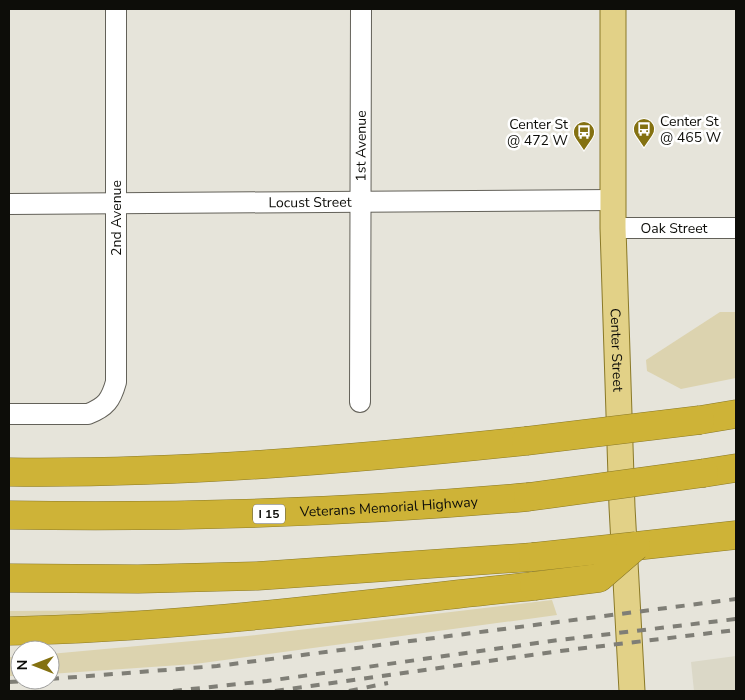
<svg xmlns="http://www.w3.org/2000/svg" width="745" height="700" font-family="'Nunito Sans',sans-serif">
  <rect width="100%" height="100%" fill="#e6e4da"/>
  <!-- built -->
  <polygon fill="#dbd8c7" points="736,656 736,691 694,691 691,662"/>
  <!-- green -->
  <g fill="#dcd3af">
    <polygon points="720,312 736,312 736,378 681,389 647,371 646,360"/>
    <polygon points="552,600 557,615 195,664 50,674 50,654 247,636"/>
    <polygon points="176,610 9,622 9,611"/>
    <rect x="9" y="657" width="11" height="19"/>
  </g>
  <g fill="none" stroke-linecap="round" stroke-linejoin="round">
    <!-- minor casing -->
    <g stroke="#636159" stroke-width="22">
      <g id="minor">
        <path id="s1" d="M9,204l604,-4"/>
        <path id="s2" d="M613,228h123"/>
        <path id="s3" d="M360,402l1,-393"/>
        <path d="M9,414h79c18,-7 23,-14 28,-32v-373"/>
      </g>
    </g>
    <!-- major casing -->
    <g stroke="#8a7927" stroke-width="27">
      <g id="major">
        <path id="s4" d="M613,9v219l9,279 10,184"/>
      </g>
    </g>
    <!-- highway casing -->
    <g stroke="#8a7927" stroke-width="29">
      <g id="highway">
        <polyline points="700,420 736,414"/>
        <path d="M9,472c172,2 346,-13 517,-31"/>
        <polyline points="704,473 736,468"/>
        <path id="s5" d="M9,515c173,3 346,-3 519,-18"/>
        <polyline points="636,546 736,535"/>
        <polyline points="9,578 138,579 257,576 533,557"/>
        <path d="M9,631c175,-3 350,-27 525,-45"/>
      </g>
    </g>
    <!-- minor -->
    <use href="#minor" stroke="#fff" stroke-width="20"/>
    <!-- major -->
    <use href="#major" stroke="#e2d187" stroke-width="25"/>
    <!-- highway -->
    <use href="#highway" stroke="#ceb337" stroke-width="28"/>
    <!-- rail -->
    <g stroke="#7f7e76" stroke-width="4" stroke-dasharray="9 9" stroke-linecap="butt">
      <polyline points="50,679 217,666 736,599"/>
      <polyline points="9,682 41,680"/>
      <polyline points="173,691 267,681 559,640 736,619"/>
      <polyline points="275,691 560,651 736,630"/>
      <polyline points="349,691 388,683"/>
    </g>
    <!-- highway-bridge casing -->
    <g stroke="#8a7927" stroke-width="29" stroke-linecap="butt">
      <g id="highway-bridge">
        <polyline points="526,441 700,420"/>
        <polyline points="528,497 704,473"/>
        <polyline points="533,557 636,546"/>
        <polyline points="534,586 599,578 636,546"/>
      </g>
    </g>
    <!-- highway-bridge -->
    <use href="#highway-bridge" stroke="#ceb337" stroke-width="28"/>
  </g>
  <!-- icons -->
  <defs>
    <g id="bus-pin" transform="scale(1.125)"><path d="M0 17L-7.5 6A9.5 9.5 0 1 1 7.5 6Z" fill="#847111" stroke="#fff"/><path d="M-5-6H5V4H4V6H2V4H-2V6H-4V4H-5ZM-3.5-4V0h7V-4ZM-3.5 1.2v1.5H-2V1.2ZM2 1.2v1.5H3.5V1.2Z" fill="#fff"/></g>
  </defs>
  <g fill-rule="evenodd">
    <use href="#bus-pin" x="644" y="129"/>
    <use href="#bus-pin" x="584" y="132"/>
  </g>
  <g text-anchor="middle" stroke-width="5" stroke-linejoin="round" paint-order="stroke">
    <!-- shield labels -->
    <rect fill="#fff" stroke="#565653" stroke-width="1" x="253" y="504.5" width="32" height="19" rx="4"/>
    <g font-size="12" font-weight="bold" fill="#0d0d09">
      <text x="269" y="518">I 15</text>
    </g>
    <!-- poi labels -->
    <g font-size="14" fill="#0d0d09" stroke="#fff" text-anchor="start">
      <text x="660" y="126">Center St<tspan x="660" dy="16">@ 465 W</tspan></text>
      <text x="568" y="129" text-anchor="end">Center St<tspan x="568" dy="16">@ 472 W</tspan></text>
    </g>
    <!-- street labels -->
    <g font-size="14" fill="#0d0d09" stroke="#fff">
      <text dy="5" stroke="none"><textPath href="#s3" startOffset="256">1st Avenue</textPath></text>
      <text dy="5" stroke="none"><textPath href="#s1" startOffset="301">Locust Street</textPath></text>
      <text transform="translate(116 218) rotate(-90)" y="5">2nd Avenue</text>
      <text dy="5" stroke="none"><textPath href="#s2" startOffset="61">Oak Street</textPath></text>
      <text dy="5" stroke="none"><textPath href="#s4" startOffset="341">Center Street</textPath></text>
      <text dy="5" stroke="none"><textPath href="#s5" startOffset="380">Veterans Memorial Highway</textPath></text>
    </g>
  </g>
  <!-- border -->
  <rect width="745" height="700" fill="none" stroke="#0d0d09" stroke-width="20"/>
  <!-- north arrow -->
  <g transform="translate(35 665) rotate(270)"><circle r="24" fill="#ffffff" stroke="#9e9e9d"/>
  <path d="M0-4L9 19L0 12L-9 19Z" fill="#847111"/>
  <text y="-8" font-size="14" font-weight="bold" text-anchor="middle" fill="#0d0d09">N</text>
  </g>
</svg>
